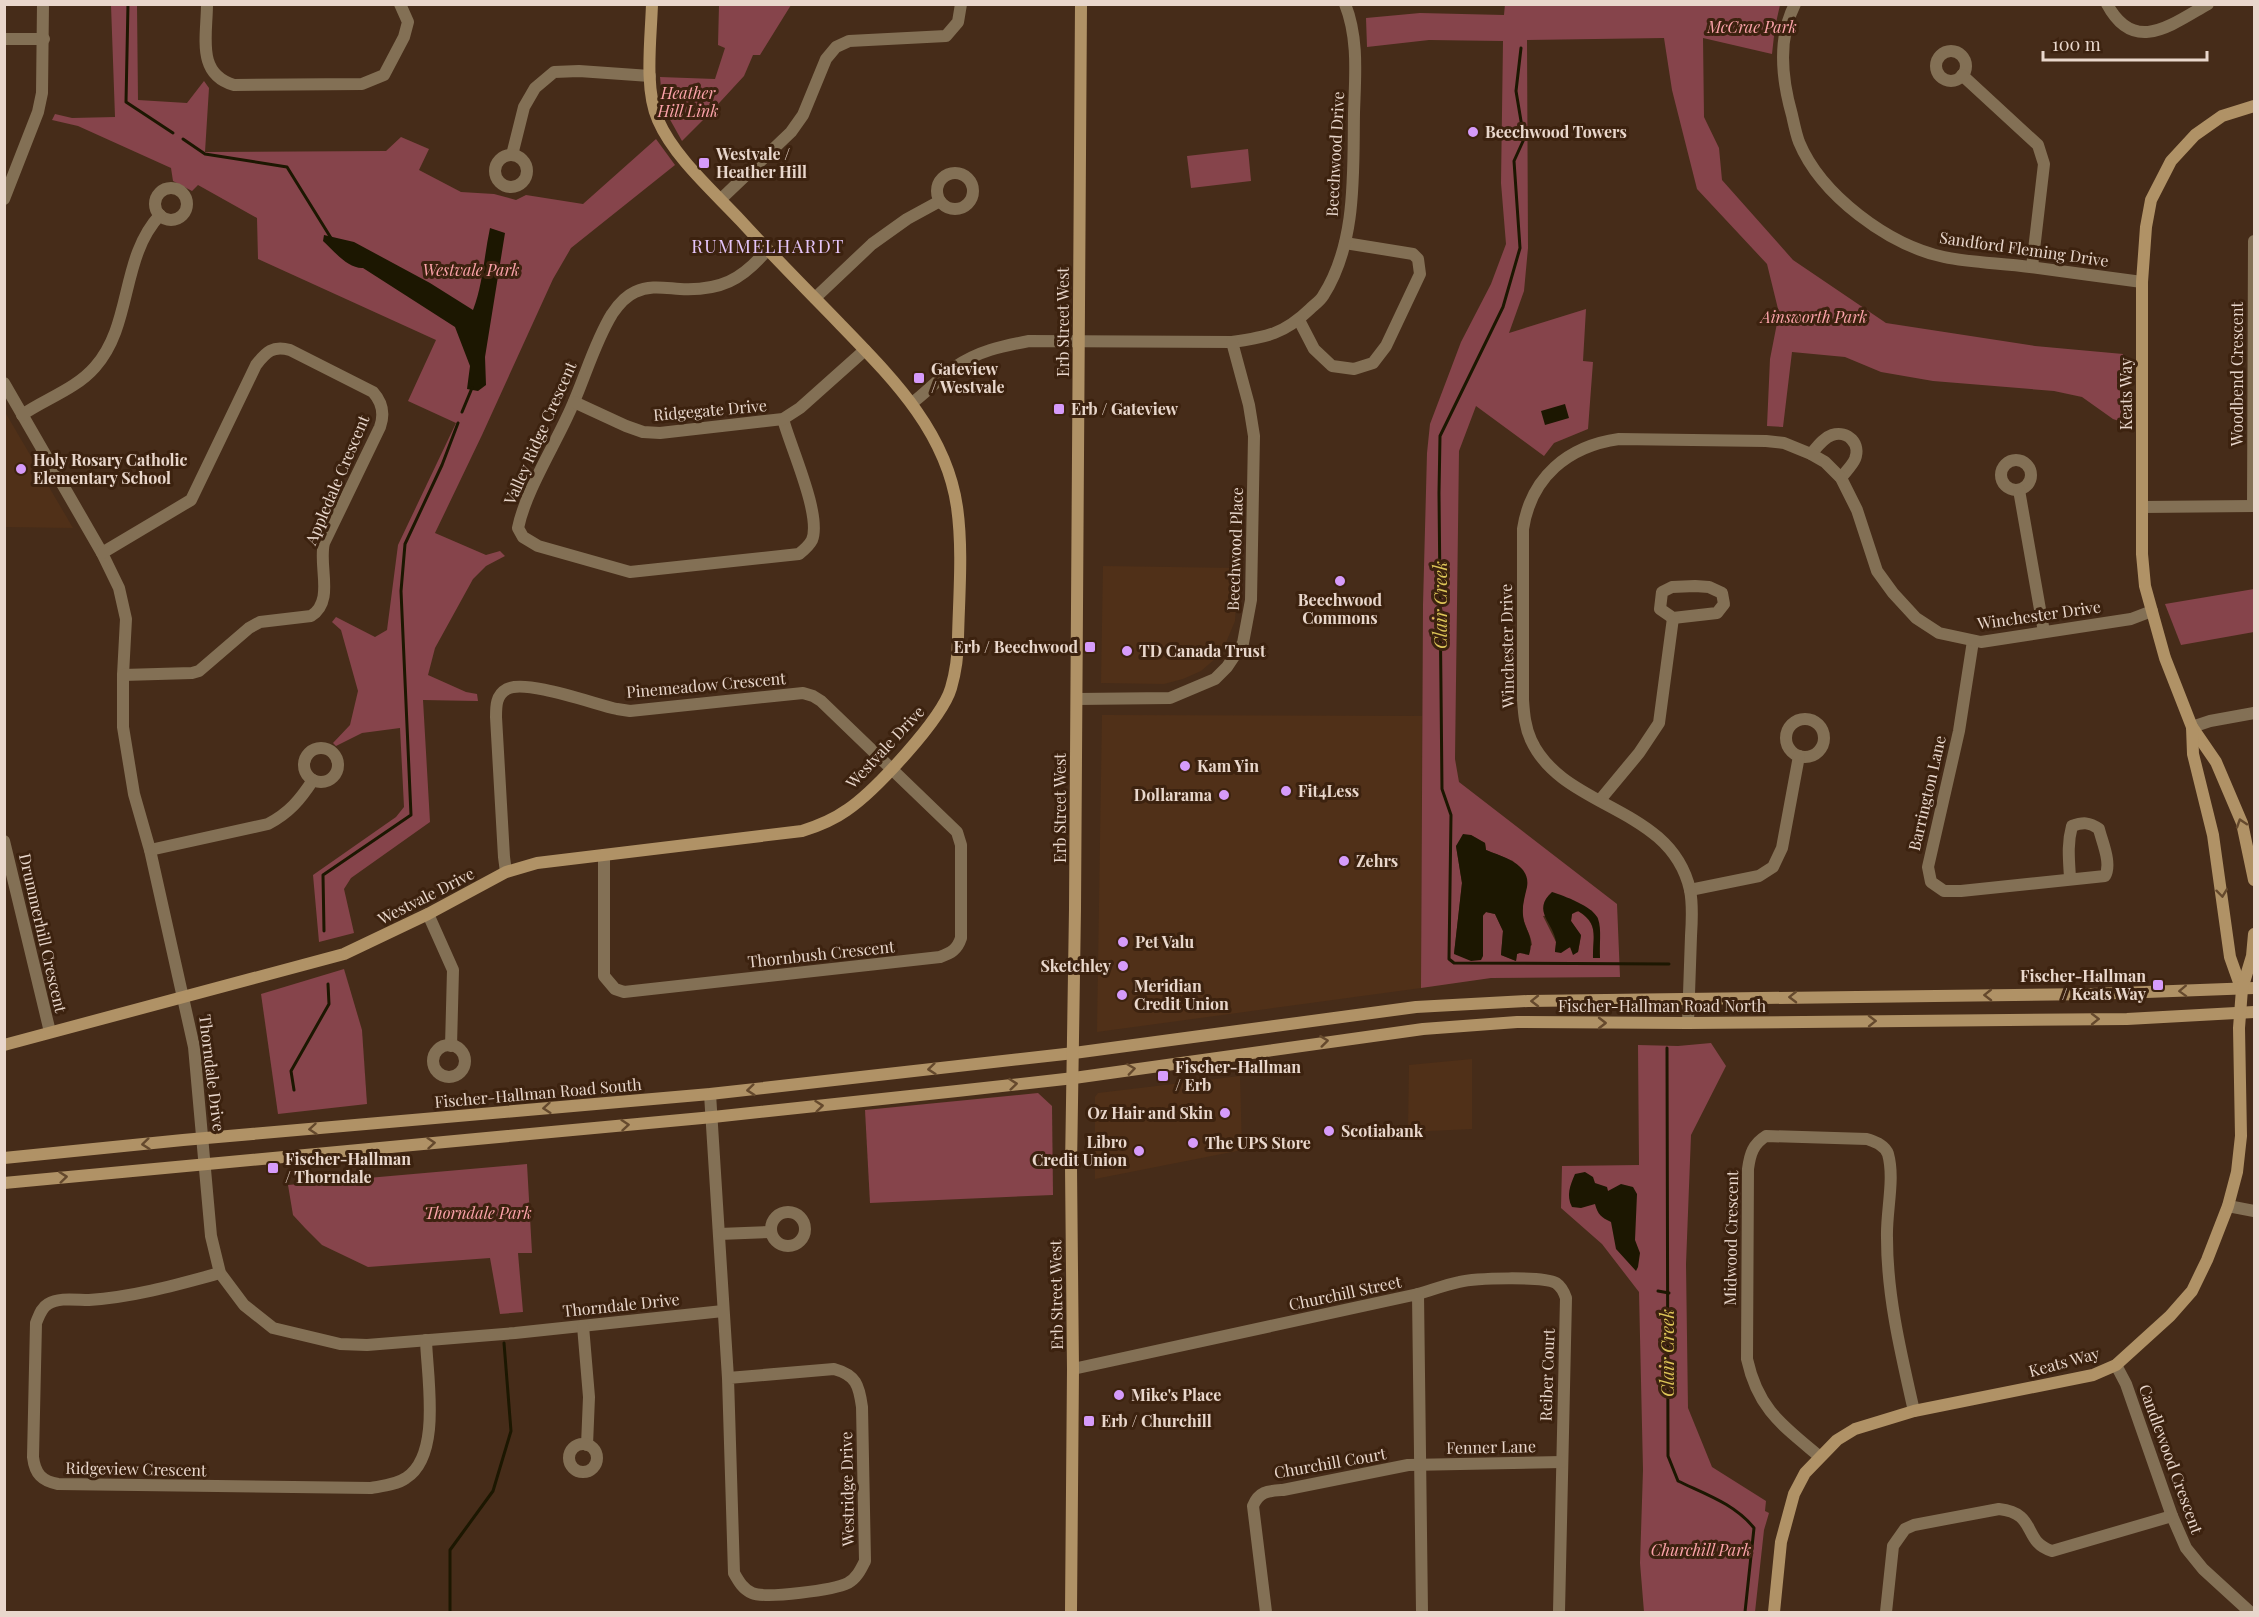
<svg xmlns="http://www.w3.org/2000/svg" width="2259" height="1617" font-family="'Playfair Display',serif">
  <rect width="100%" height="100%" fill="#462c19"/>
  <!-- built -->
  <g fill="#503018">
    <polygon points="4,412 5,412 73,528 5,527"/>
    <polygon points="1103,566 1238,568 1235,621 1225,645 1216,658 1201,671 1183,679 1164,684 1101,683"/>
    <polygon points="1102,715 1422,716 1421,988 1097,1032"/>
    <polygon points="1472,1059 1472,1129 1408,1132 1409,1065"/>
    <polygon points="1240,1076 1242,1150 1095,1179 1095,1097 1098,1093"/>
  </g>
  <!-- green -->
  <g fill="#86444b" fill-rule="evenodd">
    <path d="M1505,4l275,1 -5,22 -3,27 -69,-16 1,79 15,31 3,32 71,80 93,63 149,23 88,8 -1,68 -9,-3 -31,-22 -28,-6 -121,-10 -52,-9 -36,-15 -53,-5 -9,75 -16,-1 3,-67 9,-46 -12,-49 -70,-75 -25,-99 -8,-52 -137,2 1,208 -4,43 -15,42 77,-24 -3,52 10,1 -5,67 -34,14 -10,13 -68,-50 -17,45 -4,308 4,23 158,122 3,73 -129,1 -70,10 2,-383 4,-152 3,-29 31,-82 30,-58 15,-40 -5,-61 2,-142 -74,-1 -62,7 -1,-29 54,-5 84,2zM1471,835l14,8 1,7 27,11 14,23c-2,10 -6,23 -4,33 2,10 8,18 9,28l-15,9 -1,7 -15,-6 2,-24 -8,-17 -9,-2 -32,42 8,-71 -6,-37zM1591,910l7,8 2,40 -7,-1c0,-21 6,-33 -15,-46l-6,2 -1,8 10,15 -3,16 -7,-5 -16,5 1,-10 -13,-26z"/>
    <polygon points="111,5 137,5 138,100 187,103 204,81 209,88 205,152 386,151 401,137 429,149 419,170 461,192 494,194 516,200 526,195 583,204 656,139 675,165 571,248 553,279 482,435 435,533 486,555 500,551 505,556 486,566 473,579 435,648 428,675 466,692 477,694 478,701 423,700 430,822 351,878 344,889 354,933 319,942 313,875 396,817 404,807 400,728 362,733 336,746 333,743 350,725 358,691 341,630 332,622 336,617 375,637 387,630 398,545 456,423 408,401 436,340 258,259 257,218 198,185 192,191 173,181 171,168 78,126 52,120 55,114 72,118 115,117"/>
    <polygon points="719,5 791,5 760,55 753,55 744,76 709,114 682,141 663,107 660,77 715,79 725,48 718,45"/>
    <polygon points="1248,149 1251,181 1191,188 1187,156"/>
    <polygon points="2254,589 2254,632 2181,645 2165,604"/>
    <polygon points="344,969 362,1030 367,1104 278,1114 261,994"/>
    <polygon points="1711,1043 1726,1066 1691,1135 1686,1264 1688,1408 1712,1467 1766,1501 1765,1511 1769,1513 1764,1530 1755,1612 1644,1612 1640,1563 1643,1470 1639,1292 1602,1244 1561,1208 1562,1166 1639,1165 1638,1045 1678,1046"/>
    <polygon points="1038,1093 1052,1106 1053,1195 870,1203 865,1110"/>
    <polygon points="527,1164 532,1253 518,1253 523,1312 500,1314 490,1258 368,1267 322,1245 305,1228 293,1215 288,1185"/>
  </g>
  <!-- water -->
  <g fill="#1c1701">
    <path d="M490,228l15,5 -20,124 1,28 -8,6 -11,-2 3,-23 -15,-39 -92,-59c-15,1 -30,-18 -40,-27l1,-6 30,7 76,41 43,27c10,-26 11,-54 17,-82z"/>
    <polygon points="1565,404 1569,418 1545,425 1541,411"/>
    <path d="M1463,834l8,1 14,8 1,7c17,7 45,14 41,37 -2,9 -5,18 -4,28 1,16 12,20 6,40l-9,-2 -3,1 -1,7 -15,-6 2,-24 -8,-17 -9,-2 -3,3v41l-2,4 -10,1 -17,-7 8,-71 -6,-37z"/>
    <path d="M1552,892c12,4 41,14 46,27 4,10 1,28 2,39h-7c0,-22 6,-35 -15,-47l-6,3 -1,7 10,14 -3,17 -5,3 -3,-8 -9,6 -6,-1c0,-3 1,-6 1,-10 -2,-19 -25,-31 -4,-50z"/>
    <path d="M1585,1172l8,5 2,6 12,4 1,4 13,-7 12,3 4,7 -2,46 5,13 -2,14 -2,4 -20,-22 -5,-27c-10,-5 -13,-7 -16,-18l-14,4 -9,-1c-6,-12 -2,-21 3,-33z"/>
  </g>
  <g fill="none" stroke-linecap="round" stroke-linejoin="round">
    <!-- stream -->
    <g stroke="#1c1701" stroke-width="3">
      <polyline points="128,4 126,102 173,133"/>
      <polyline points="1521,48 1516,91 1524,139 1514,161 1520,248 1503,307 1440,436 1439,493 1442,789 1451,815 1449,959 1454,963 1669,964"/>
      <polyline points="183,139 205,154 287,167 331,238"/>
      <polyline points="462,412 472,388"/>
      <polyline points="324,931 323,875 411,815 401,591 405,544 442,465 458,423"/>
      <path d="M1667,1048l1,408 10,25c27,13 57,23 76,47l-9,84"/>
      <polyline points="294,1090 291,1071 329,1004 328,984"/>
      <polyline points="1658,1291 1669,1293"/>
      <polyline points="450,1612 450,1550 493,1491 511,1431 504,1343"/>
    </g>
    <!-- street -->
    <g stroke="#837055" stroke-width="12">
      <path d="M207,4c0,32 -11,70 27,81l128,-1 22,-9 20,-38 4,-15 -8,-18"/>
      <path d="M1795,4c-18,35 -13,76 -3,111 2,9 4,19 7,27 22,53 89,103 145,115 28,6 57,6 86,10 37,5 75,10 112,15"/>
      <path d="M2107,4c27,51 64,21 101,0"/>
      <polyline points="4,39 44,39"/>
      <circle cx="1951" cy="66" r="15"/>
      <polyline points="1962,75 2038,145 2044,164 2032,267"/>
      <polyline points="512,155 524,107 535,88 554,72 579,71 650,76"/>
      <circle cx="511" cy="171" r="16"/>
      <circle cx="955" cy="191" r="18"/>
      <circle cx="171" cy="204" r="16"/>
      <polyline points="4,199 38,112 42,93 43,4"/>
      <polyline points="721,199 791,132 803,115 826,59 836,47 849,41 946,36 958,22 961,4"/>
      <path d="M767,250c-25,30 -47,41 -87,39 -16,-1 -30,-4 -45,3 -9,4 -17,13 -23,22 -19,31 -28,68 -44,101 -15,33 -43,78 -50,113l5,9 15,9 92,26 169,-18c5,-4 10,-8 13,-14 10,-25 -22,-94 -29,-121"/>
      <polyline points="815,298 872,244 907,219 940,201"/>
      <polyline points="1299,320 1314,349 1332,366 1354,369 1373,363 1386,346 1420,274 1418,259 1413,254 1345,243"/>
      <polyline points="4,383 102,553 119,588 126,619 123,675 123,727 134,794 150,850 194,1047 211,1236 220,1273 244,1305 273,1328 340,1344 367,1345 515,1333 723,1311"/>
      <polyline points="574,402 626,426 643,432 660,433 783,419 800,408 865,350"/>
      <path d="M912,403c15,-11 28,-26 43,-36 23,-16 47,-21 74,-26l203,1c35,-5 52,-8 78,-33 4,-4 10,-8 13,-13 34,-53 30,-123 31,-183 1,-36 5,-74 -9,-109"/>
      <path d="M22,415c23,-16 54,-26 73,-48 38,-43 25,-109 65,-152"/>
      <path d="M1811,454c6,-7 12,-16 21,-19 16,-5 29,9 23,24 -3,7 -10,13 -14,19"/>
      <circle cx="2016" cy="475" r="15"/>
      <polyline points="2019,490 2044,632"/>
      <polyline points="2253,506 2254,241"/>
      <polyline points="2142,507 2254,506"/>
      <path d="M102,553l89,-53 65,-135c10,-13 17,-20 34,-15l83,42c9,10 12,21 7,35l-56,116c-6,23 11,58 -13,73l-51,6 -11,6 -50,43 -7,2 -69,2"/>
      <polygon points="1695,586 1709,587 1722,593 1724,604 1717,613 1673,618 1660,609 1662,592 1672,587"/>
      <path d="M1973,641l-14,90 -31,136 3,15 13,9h17l144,-15c7,-13 -3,-34 -6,-47 -10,-7 -16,-7 -27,-3 -5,18 -3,34 -2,52"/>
      <polyline points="1077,699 1170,698 1215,679 1227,667 1243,643 1251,600 1254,436 1249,405 1232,342"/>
      <circle cx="1805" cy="738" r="19"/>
      <polyline points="2192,727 2210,721 2254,713"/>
      <circle cx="321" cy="765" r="17"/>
      <polyline points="1600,800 1639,753 1659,723 1673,618"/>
      <polyline points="4,841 50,1032"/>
      <path d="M150,850l118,-26c21,-11 32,-24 45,-44"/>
      <path d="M506,872l-2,-15 -8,-140c0,-11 0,-22 11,-28 19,-10 87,15 110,20l13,2 173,-18 10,3 8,5 136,131 4,13v93c-4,12 -10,15 -21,19l-316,35 -9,-3 -11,-13v-121"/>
      <polyline points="1690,890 1759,876 1773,867 1782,848 1799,756"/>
      <polyline points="428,914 453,970 451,1046"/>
      <path d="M1688,1023c1,-29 2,-58 3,-87 1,-15 2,-31 -1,-46 -19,-85 -127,-80 -159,-150 -6,-13 -7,-26 -8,-40v-171c8,-52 45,-83 96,-90l147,2 18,2 27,11 14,8 16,16 16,32 20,61 16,22 23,25 23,15 42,9 150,-23 21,-8"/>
      <circle cx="449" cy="1061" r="16"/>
      <path d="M710,1094l18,284 6,195c5,9 9,16 18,20 14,6 82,-3 96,-10 9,-5 13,-14 17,-22l-3,-154c-3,-22 -6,-32 -28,-38l-106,9"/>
      <polyline points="2228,1206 2254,1211"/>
      <circle cx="788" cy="1229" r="17"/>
      <polyline points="719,1234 771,1232"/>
      <path d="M220,1273c-44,12 -86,24 -131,27 -13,0 -30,-3 -41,4 -7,4 -9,12 -12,19l-3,134c2,17 9,24 25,27l313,4c11,-2 25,-3 35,-10 36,-23 21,-101 20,-138"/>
      <path d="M1418,1294c14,-4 27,-9 41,-12 16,-4 84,-6 97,1 6,4 8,9 10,15l-7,314"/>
      <polyline points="583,1326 589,1397 587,1445"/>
      <polyline points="2116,1365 2126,1384 2172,1516 2186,1548 2203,1569 2250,1612"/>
      <polyline points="1073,1369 1418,1294 1422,1612"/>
      <circle cx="583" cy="1458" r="14"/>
      <path d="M1819,1456c-37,-31 -61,-47 -72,-97l1,-190c2,-15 5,-25 18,-33l101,3c8,3 18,6 21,15 7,25 -2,58 -1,84 0,58 14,116 27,173"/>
      <path d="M1266,1612l-13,-106c6,-15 15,-15 30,-16l125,-25 154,-3"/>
      <path d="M1886,1612l7,-66 12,-17 9,-4 85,-16c39,4 23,33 53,42l120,-35"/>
    </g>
    <!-- secondary -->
    <g stroke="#b09266" stroke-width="12">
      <polyline points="2254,106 2222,116 2195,135 2171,161 2151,200 2146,227 2142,282 2142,554 2145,586 2165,658 2192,727 2216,762 2242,823 2254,880"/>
      <polyline points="2192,727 2193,754 2213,835 2230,957 2241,988"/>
      <path d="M4,1045l340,-91 84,-40 78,-42 31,-9 265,-32c16,-5 31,-11 45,-21 28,-19 95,-91 104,-122 5,-17 7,-33 7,-50 1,-43 5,-89 -1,-131 -11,-77 -67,-131 -118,-184 -33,-34 -66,-67 -98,-102 -28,-30 -67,-64 -83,-101 -14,-31 -7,-82 -6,-116"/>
      <polyline points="4,1158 183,1140 710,1094 1074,1053 1416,1007 1528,1001 2092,994 2254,988"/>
      <polyline points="4,1183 713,1117 957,1091 1074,1078 1423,1029 1517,1022 1688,1023 2127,1019 2254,1012"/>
      <polyline points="1071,1612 1073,1369 1071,1167 1075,909 1081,4"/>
      <polyline points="1774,1612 1781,1542 1794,1494 1805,1473 1837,1440 1855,1429 1914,1411 2093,1375 2116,1365 2170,1316 2192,1291 2207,1260 2228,1206 2237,1172 2241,1136 2239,1028 2242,989 2252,956 2254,934"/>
    </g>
  </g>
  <!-- one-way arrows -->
  <defs><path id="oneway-chevron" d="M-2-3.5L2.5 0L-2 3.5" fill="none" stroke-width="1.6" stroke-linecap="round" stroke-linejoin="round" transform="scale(1.5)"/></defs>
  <g stroke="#65492d">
    <use href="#oneway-chevron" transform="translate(2241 823) rotate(-108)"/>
    <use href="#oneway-chevron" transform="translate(2222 893) rotate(83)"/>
    <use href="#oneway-chevron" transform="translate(2183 991) rotate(178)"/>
    <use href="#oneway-chevron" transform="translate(1988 995) rotate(179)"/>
    <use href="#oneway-chevron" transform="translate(1793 997) rotate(179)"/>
    <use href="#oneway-chevron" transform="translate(1535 1001) rotate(179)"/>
    <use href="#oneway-chevron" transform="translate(2095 1019) rotate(-1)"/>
    <use href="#oneway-chevron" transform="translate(1872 1021) rotate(-1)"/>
    <use href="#oneway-chevron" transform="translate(1602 1023)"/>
    <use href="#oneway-chevron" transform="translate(1324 1041) rotate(-7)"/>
    <use href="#oneway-chevron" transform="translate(932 1069) rotate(174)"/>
    <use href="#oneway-chevron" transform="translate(1131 1069) rotate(-8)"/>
    <use href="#oneway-chevron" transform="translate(1013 1084) rotate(-6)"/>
    <use href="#oneway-chevron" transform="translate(751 1090) rotate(174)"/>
    <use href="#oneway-chevron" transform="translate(819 1106) rotate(-6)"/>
    <use href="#oneway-chevron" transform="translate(547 1108) rotate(175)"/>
    <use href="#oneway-chevron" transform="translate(625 1125) rotate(-5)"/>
    <use href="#oneway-chevron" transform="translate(313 1129) rotate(175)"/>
    <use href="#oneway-chevron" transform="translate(431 1143) rotate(-5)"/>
    <use href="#oneway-chevron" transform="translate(146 1144) rotate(174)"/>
    <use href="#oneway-chevron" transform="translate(63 1177) rotate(-6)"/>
  </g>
  <!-- markers -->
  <g fill="#d69bfa" stroke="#3c220f" stroke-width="2">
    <circle cx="1473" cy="132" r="6"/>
    <rect x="698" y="157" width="12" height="12" rx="3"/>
    <rect x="913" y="372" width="12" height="12" rx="3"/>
    <rect x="1053" y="403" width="12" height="12" rx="3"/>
    <circle cx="21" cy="469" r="6"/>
    <circle cx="1340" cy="581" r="6"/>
    <rect x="1084" y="641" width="12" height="12" rx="3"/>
    <circle cx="1127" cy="651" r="6"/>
    <circle cx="1185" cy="766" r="6"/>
    <circle cx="1286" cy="791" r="6"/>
    <circle cx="1224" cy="795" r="6"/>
    <circle cx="1344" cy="861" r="6"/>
    <circle cx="1123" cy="942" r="6"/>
    <circle cx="1123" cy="966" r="6"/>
    <rect x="2152" y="979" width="12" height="12" rx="3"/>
    <circle cx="1122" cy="995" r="6"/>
    <rect x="1157" y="1070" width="12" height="12" rx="3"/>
    <circle cx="1225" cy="1113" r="6"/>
    <circle cx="1329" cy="1131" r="6"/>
    <circle cx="1193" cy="1143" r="6"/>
    <circle cx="1139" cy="1151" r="6"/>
    <rect x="267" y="1162" width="12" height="12" rx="3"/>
    <circle cx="1119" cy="1395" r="6"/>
    <rect x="1083" y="1415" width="12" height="12" rx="3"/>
  </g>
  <g text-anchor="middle" stroke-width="6" stroke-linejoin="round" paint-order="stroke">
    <!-- park labels -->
    <g font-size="16" font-style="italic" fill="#fca3aa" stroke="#3c220f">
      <text x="1752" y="33">McCrae Park</text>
      <text x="688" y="99">Heather<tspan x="688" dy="18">Hill Link</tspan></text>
      <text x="471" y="276">Westvale Park</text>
      <text x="1814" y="323">Ainsworth Park</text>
      <text x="478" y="1219">Thorndale Park</text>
      <text x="1701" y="1556">Churchill Park</text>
    </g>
    <!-- poi labels -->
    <g font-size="16" font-weight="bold" fill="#e9d7cc" stroke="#3c220f" text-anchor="start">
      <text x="1485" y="138">Beechwood Towers</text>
      <text x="716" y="160">Westvale /<tspan x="716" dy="18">Heather Hill</tspan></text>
      <text x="931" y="375">Gateview<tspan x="931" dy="18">/ Westvale</tspan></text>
      <text x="1071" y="415">Erb / Gateview</text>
      <text x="33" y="466">Holy Rosary Catholic<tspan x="33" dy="18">Elementary School</tspan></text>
      <text x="1340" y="606" text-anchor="middle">Beechwood<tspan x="1340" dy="18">Commons</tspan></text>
      <text x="1078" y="653" text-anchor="end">Erb / Beechwood</text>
      <text x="1139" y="657">TD Canada Trust</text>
      <text x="1197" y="772">Kam Yin</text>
      <text x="1298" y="797">Fit4Less</text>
      <text x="1212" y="801" text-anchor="end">Dollarama</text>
      <text x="1356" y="867">Zehrs</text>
      <text x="1135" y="948">Pet Valu</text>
      <text x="1111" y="972" text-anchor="end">Sketchley</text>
      <text x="2146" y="982" text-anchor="end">Fischer-Hallman<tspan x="2146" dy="18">/ Keats Way</tspan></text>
      <text x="1134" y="992">Meridian<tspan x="1134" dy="18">Credit Union</tspan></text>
      <text x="1175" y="1073">Fischer-Hallman<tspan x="1175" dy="18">/ Erb</tspan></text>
      <text x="1213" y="1119" text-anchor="end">Oz Hair and Skin</text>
      <text x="1341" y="1137">Scotiabank</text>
      <text x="1127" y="1148" text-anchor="end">Libro<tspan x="1127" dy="18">Credit Union</tspan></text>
      <text x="1205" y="1149">The UPS Store</text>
      <text x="285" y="1165">Fischer-Hallman<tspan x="285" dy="18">/ Thorndale</tspan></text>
      <text x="1131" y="1401">Mike's Place</text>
      <text x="1101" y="1427">Erb / Churchill</text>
    </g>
    <!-- street labels -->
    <g font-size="16" fill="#e9d7cc" stroke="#3c220f">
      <text transform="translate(1335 154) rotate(-87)" y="6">Beechwood Drive</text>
      <text transform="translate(2024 249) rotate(8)" y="6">Sandford Fleming Drive</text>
      <text transform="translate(1063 322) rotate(-90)" y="6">Erb Street West</text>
      <text transform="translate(2237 374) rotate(-90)" y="6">Woodbend Crescent</text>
      <text transform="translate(2126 394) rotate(-90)" y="6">Keats Way</text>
      <text transform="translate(710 410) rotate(-5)" y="6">Ridgegate Drive</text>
      <text transform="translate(540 433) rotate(-66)" y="6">Valley Ridge Crescent</text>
      <text transform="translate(337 480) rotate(-67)" y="6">Appledale Crescent</text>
      <text transform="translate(1235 549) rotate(-88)" y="6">Beechwood Place</text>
      <text transform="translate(2039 615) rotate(-8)" y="6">Winchester Drive</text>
      <text transform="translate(1507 646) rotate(-91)" y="6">Winchester Drive</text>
      <text transform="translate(706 685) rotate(-5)" y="6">Pinemeadow Crescent</text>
      <text transform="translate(885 747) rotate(-47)" y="6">Westvale Drive</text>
      <text transform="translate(1927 793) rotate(-77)" y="6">Barrington Lane</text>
      <text transform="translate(1060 808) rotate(-90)" y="6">Erb Street West</text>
      <text transform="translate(426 896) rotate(-27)" y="6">Westvale Drive</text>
      <text transform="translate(43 933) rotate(77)" y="6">Drummerhill Crescent</text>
      <text transform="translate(821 954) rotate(-6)" y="6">Thornbush Crescent</text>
      <text x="1662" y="1012">Fischer-Hallman Road North</text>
      <text transform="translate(212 1073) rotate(83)" y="6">Thorndale Drive</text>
      <text transform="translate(538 1093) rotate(-5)" y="6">Fischer-Hallman Road South</text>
      <text transform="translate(1731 1238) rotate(-89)" y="6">Midwood Crescent</text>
      <text transform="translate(1345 1293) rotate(-12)" y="6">Churchill Street</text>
      <text transform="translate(1056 1295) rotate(-91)" y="6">Erb Street West</text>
      <text transform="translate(621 1305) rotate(-6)" y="6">Thorndale Drive</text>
      <text transform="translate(2064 1362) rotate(-15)" y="6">Keats Way</text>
      <text transform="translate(1547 1375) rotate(-88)" y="6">Reiber Court</text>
      <text transform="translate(1491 1447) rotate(-1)" y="6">Fenner Lane</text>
      <text transform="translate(2171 1459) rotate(70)" y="6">Candlewood Crescent</text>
      <text transform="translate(1330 1463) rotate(-10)" y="6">Churchill Court</text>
      <text transform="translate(136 1469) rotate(1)" y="6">Ridgeview Crescent</text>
      <text transform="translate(847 1489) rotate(-91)" y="6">Westridge Drive</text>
    </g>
    <!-- neighbourhood labels -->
    <g font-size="18" letter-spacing="1.5" fill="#e5c5fa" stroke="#3c220f">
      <text x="768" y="253">RUMMELHARDT</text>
    </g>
    <!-- water labels -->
    <g font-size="18" font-style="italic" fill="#dec658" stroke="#3c220f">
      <text transform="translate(1441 605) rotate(-90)" y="6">Clair Creek</text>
      <text transform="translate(1668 1353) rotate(-90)" y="6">Clair Creek</text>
    </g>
  </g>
  <!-- border -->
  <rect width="2259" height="1617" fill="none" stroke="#e9d7cc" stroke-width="12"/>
  <!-- scale -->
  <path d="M2043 51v9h164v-9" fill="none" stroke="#e9d7cc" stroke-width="3"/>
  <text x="2052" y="51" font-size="18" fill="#e9d7cc" stroke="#3c220f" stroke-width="4.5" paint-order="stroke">100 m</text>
</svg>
